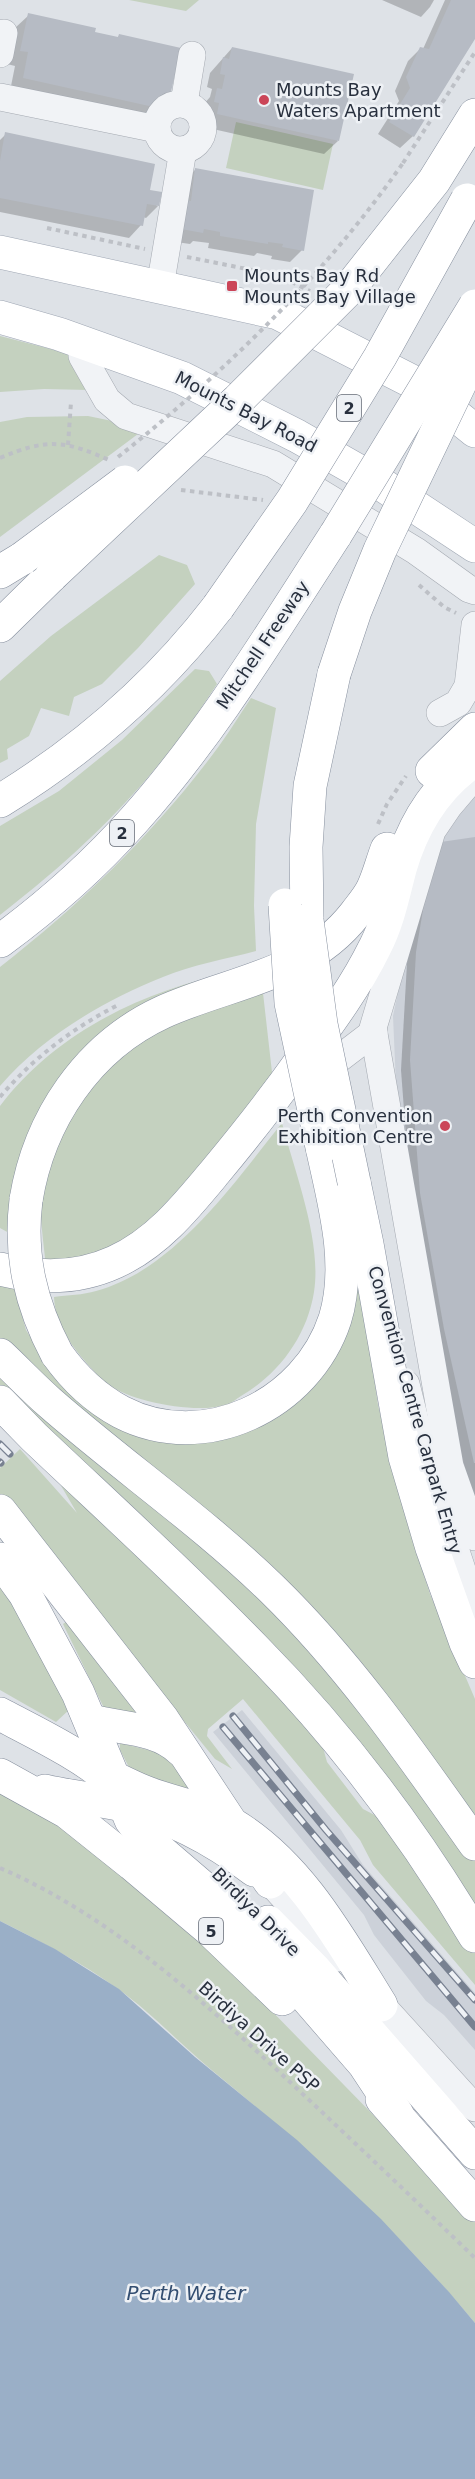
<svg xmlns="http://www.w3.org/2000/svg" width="475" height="2479" font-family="'DejaVu Sans',sans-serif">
  <rect width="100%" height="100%" fill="#dee2e7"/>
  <!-- built -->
  <g fill="#ccd1d9">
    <polygon points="475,787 475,1504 455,1431 397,1107 393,1016 414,917 455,805"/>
    <polygon points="242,1710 341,1830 363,1865 475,1993 475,2050 444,2015 426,2001 374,1935 364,1915 213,1732"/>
  </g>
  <!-- green -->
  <g fill="#c4d1bf">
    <polygon points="129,0 199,0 186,11"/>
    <polygon points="236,122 333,144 323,190 226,168"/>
    <polygon points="0,336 74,355 89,390 44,389 0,392"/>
    <polygon points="88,416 146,428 0,537 0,422 27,417"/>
    <polygon points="159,555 187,565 195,584 138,648 102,684 74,697 69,716 41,708 29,736 7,749 8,759 0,763 0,681 51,636"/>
    <path d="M195,669l14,2 8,13c-62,96 -127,161 -217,231v-89l59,-35 63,-51z"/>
    <path d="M251,698l25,10 -20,116 -2,82 2,45c-30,8 -64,14 -93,26 -60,24 -121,60 -163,109v-119c77,-60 148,-128 207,-205 16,-20 30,-43 44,-64z"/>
    <path d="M233,972l-190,131 -19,40 -9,31 -6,59 -9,-5v-122c56,-74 145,-116 233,-134z"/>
    <path d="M263,993l10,88 -74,87 -54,57 -40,30 -59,12c-2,-23 -7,-49 -4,-72 12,-78 68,-143 138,-176 25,-12 56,-17 83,-26z"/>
    <path d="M282,1123c13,50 40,118 32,169 -7,44 -35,82 -73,104 -5,3 -10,8 -16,9 -29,9 -93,-3 -118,-21 -6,-4 -11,-11 -16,-16 -18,-20 -36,-43 -37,-71 14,-2 29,-2 42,-6 78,-21 137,-107 186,-168z"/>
    <polygon points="357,1251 378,1405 409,1529 430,1594 475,1699 475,1829 425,1757 0,1339 0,1278 13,1282 26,1330 57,1379 81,1405 100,1417 178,1443 227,1439 264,1425 290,1407"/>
    <polygon points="0,1373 295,1628 409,1766 475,1861 475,1922 423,1840 0,1390"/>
    <polygon points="20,1449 77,1513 53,1472 319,1733 327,1762 363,1809 388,1822 460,1929 475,1953 475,1985 373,1865 360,1840 243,1699 208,1729 207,1736 232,1769 215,1759 0,1496 0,1468"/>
    <polygon points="0,1576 71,1708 56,1722 0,1690"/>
    <polygon points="72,1618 158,1724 104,1708 63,1624"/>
    <polygon points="120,1743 168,1755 206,1802 132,1773 120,1750"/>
    <path d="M0,1784l26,16 107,81 88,78 164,168 44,42 46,53v101c-80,-96 -165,-172 -261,-251 -33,-27 -62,-59 -96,-83 -37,-27 -78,-48 -118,-68z"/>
  </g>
  <!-- water -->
  <polygon fill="#9aafc7" points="0,1921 55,1949 119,1989 195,2057 297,2140 381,2219 449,2292 475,2323 475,2479 0,2479"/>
  <!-- shadow -->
  <g fill="#0003">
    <polygon points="382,0 434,0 430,7 421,17"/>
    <polygon points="445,0 475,0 475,36 413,136 400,148 378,134 399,101 395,91 408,61 420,49 423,49"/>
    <polygon points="29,15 116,39 120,35 167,105 153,118 10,91 15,66 7,64 15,28"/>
    <polygon points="232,48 338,141 324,154 204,127 206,116 201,115 204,104 210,97 212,89 207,87 210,73"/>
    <polygon points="6,134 158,206 146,218 143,217 141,225 129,238 0,212 0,140"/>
    <polygon points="195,170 302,250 290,262 271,259 272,256 257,253 254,256 208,248 209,243 193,241 190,244 169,241 183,182"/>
    <polygon points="475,839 475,1510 466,1479 411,1203 401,1070 407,963 425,854"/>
  </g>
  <!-- building -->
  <g fill="#b6bbc4">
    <polygon points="451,0 475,0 475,39 414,137 389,122 410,88 406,77 420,47 429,49"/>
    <polygon points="28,13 96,28 95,32 118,37 119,34 181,48 168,105 159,103 158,108 23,78 28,52 20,51"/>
    <polygon points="232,47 354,74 339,141 217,114 219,103 214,102 217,88 222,89 225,75 220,74 223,57 229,59"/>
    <polygon points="5,132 155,164 150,190 162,192 159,206 147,204 143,226 0,198 0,161"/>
    <polygon points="195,168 314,190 304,251 282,247 283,244 268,242 268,244 220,236 220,232 204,229 203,233 181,229 186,200 191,201"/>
    <polygon points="475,837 475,1463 474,1463 444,1329 420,1193 410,1060 416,952 434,843"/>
  </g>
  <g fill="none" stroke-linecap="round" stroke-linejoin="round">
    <!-- minor casing -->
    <g stroke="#a4a9b1" stroke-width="28">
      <g id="minor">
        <polyline points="0,54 4,33"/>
        <polyline points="0,97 157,129"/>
        <polyline points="184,103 192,55"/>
        <circle cx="180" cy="127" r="23"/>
        <polyline points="160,287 183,150"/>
        <polyline points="86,343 82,356 107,400 126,416 273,464 416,551 469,589 475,591"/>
        <polyline points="440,713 458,703 468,686 475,625"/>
        <polyline points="466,786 449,806 432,831 373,1028 450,1466 475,1537"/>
        <polyline points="315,1077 374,1032"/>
        <polyline points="406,1384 422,1448 475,1609"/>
        <polyline points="270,1882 339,1958"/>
        <polyline points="367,1989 475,2108"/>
      </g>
    </g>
    <!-- major casing -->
    <g stroke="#9ea6b3" stroke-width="34">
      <g id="major">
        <polyline points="0,252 278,313 417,384 475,431"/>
        <polyline points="0,317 59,334 182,378 297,436 378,482 475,546"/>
      </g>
    </g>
    <!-- highway casing -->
    <g stroke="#868f9e" stroke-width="34">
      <g id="highway">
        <polyline points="348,290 434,181 475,115"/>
        <polyline points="0,572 23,558"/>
        <polyline points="0,626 52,575"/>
        <polyline points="432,771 475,729"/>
        <path d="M0,801c83,-51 159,-117 218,-194"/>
        <polyline points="307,920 306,847 310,786 334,674"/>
        <path d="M0,941c49,-36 94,-76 134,-121 78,-87 139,-189 202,-286"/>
        <polyline points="354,1182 367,1244 405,1457 432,1548 466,1643 475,1662"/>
        <path d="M26,1200c13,-80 61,-153 137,-188 66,-30 144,-36 192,-98 6,-8 14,-17 18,-26 6,-13 9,-26 14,-39"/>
        <path d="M0,1269c39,10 78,10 115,-7 42,-19 71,-55 100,-90 30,-36 59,-73 86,-111 27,-37 54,-73 74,-114 13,-25 18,-51 25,-78 13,-45 36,-83 75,-109"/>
        <path d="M57,1354c17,24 38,44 64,58 83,43 186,-7 214,-93 17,-55 -1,-117 -13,-172"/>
        <path d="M0,1355c16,15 32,32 49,47 73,64 153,119 223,187 78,76 140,166 203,255"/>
        <path d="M0,1402l34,35c74,70 149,138 220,211 85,86 160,185 221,288"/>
        <polyline points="0,1511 163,1720 270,1882"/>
        <polyline points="0,1559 25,1594 78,1693 131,1820 144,1837 200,1885 255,1938 364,2064 397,2114"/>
        <path d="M0,1714c40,21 84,42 118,72"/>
        <path d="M91,1721c31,8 66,6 90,29"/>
        <path d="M100,1771c14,7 28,14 42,20 29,12 62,16 90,33 68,41 108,115 149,181"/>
        <polyline points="0,1775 67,1812 132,1864 209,1929 282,1999"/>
        <path d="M45,1791c25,6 52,8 77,14 48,11 94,36 132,65"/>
        <polyline points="268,1922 315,1970 475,2153"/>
        <polyline points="382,2099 475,2205"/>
      </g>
    </g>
    <!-- path -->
    <g stroke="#bdc0c6" stroke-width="4" stroke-dasharray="4.5 4.5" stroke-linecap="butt">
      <polyline points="403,163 475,52"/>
      <polyline points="47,228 145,249"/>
      <polyline points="187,257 277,275 310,291"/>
      <polyline points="68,445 71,402"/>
      <path d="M0,458c47,-20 65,-18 111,3"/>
      <polyline points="181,490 263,500"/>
      <polyline points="419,585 444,607 456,613"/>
      <polyline points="378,824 387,804 406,776"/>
      <path d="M0,1097c33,-39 73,-69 118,-92"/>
      <path d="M0,1868c111,48 203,133 291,215 62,58 123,116 184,175"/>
    </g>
    <!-- minor -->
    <use href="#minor" stroke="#f1f3f6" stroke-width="27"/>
    <!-- major -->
    <use href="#major" stroke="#fff" stroke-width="33"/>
    <!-- highway -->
    <use href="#highway" stroke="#fff" stroke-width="33"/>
    <!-- rail casing -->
    <g stroke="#788191" stroke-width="7">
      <g id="rail">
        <polyline points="0,1444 10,1454"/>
        <polyline points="0,1462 1,1463"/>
        <polyline points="233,1716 326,1830 475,2000"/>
        <polyline points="223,1727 475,2027"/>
      </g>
    </g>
    <!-- rail -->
    <use href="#rail" stroke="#eef1f5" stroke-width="4.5" stroke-dasharray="14" stroke-linecap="butt"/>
    <!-- highway-bridge casing -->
    <g stroke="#868f9e" stroke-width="34" stroke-linecap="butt">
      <g id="highway-bridge">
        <polyline points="336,534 475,306"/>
        <polyline points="23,558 125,482"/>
        <polyline points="52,575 238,400 348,290"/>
        <polyline points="218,607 292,501 380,357 467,200"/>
        <polyline points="334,674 355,611 380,550 475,352"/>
        <polyline points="285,905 291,1003 322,1147"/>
        <polyline points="307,920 321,1024 354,1182"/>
        <path d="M26,1200c-7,56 5,105 31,154"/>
      </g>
    </g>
    <!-- path-bridge -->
    <path stroke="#bdc0c6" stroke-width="4" stroke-dasharray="4.5 4.5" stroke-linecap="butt" d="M118,457c107,-85 206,-181 285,-294"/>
    <!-- highway-bridge -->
    <use href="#highway-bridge" stroke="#fff" stroke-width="33"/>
  </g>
  <!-- markers -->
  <g fill="#cb4558" stroke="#eef1f5" stroke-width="2">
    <circle cx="264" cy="100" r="6"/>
    <rect x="226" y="280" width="12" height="12" rx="3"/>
    <circle cx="445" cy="1126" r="6"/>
  </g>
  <g text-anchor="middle" stroke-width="5" stroke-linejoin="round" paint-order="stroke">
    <!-- shield labels -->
    <g fill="#eef1f5" stroke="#636a75" stroke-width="1.5">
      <rect x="337" y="395" width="24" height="26" rx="4.5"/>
      <rect x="110" y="820" width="24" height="26" rx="4.5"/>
      <rect x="199" y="1918" width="24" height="26" rx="4.5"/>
    </g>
    <g font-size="16" font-weight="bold" fill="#28303e">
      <text x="349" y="414">2</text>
      <text x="122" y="839">2</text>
      <text x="211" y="1937">5</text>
    </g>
    <!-- poi labels -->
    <g font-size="18" fill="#28303e" stroke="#eef1f5" text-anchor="start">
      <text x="276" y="96">Mounts Bay<tspan x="276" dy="21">Waters Apartment</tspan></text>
      <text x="244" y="282">Mounts Bay Rd<tspan x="244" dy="21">Mounts Bay Village</tspan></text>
      <text x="433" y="1122" text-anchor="end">Perth Convention<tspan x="433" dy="21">Exhibition Centre</tspan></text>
    </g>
    <!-- street labels -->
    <g font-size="18" fill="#28303e" stroke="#eef1f5">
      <text transform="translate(246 412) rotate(27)" y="6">Mounts Bay Road</text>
      <text transform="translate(263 645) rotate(-56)" y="6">Mitchell Freeway</text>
      <text transform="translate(415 1410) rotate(74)" y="6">Convention Centre Carpark Entry</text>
      <text transform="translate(256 1912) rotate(45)" y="6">Birdiya Drive</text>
      <text transform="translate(259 2037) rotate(42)" y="6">Birdiya Drive PSP</text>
    </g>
    <!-- water labels -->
    <g font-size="20" font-style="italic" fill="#334e71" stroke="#eef1f5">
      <text x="186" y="2300">Perth Water</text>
    </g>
  </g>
</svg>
